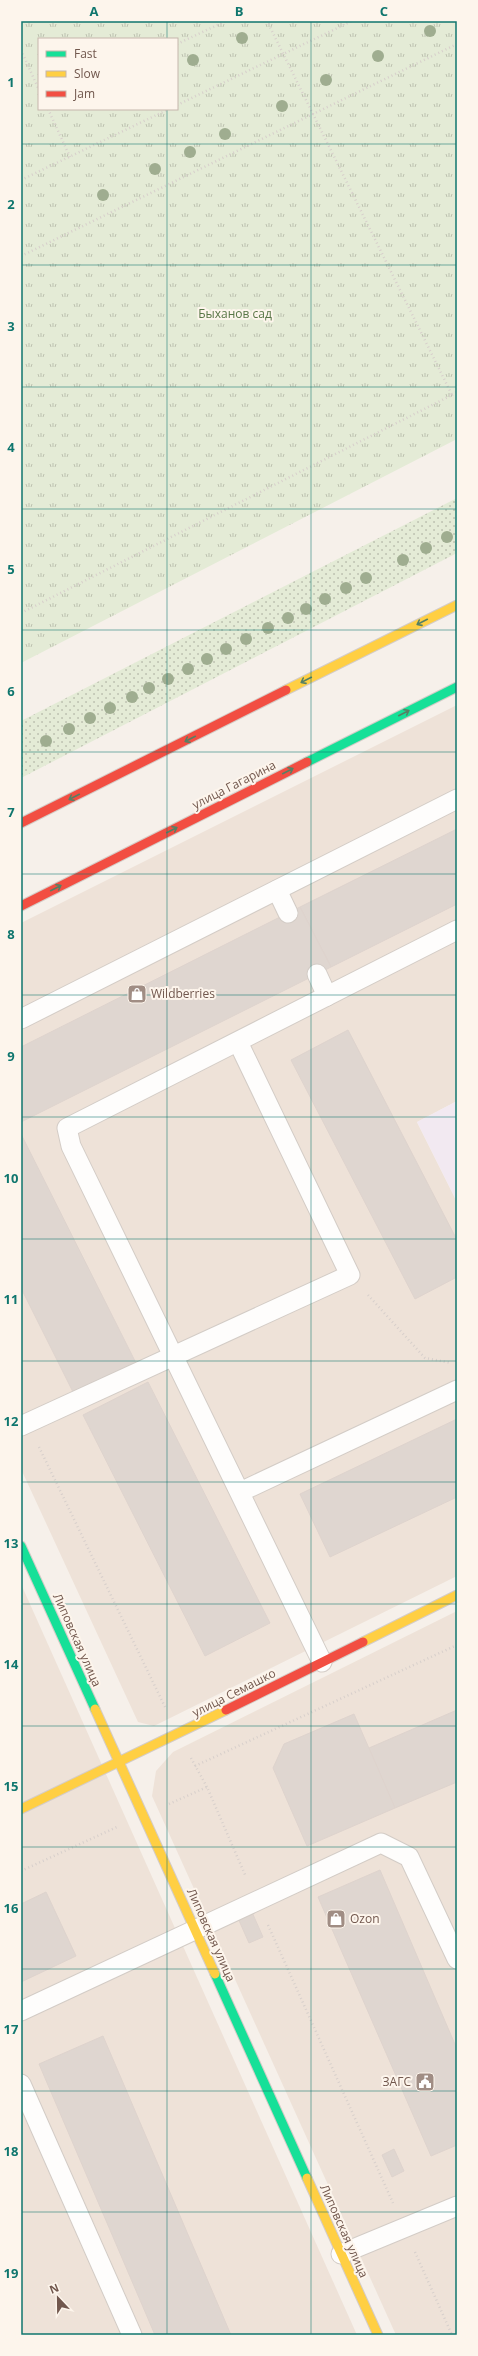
<svg xmlns="http://www.w3.org/2000/svg" width="478" height="2356" font-family="'Open Sans',sans-serif">
  <defs>
    <pattern id="grass-dots" width="8" height="8" patternUnits="userSpaceOnUse"><rect width="8" height="8" fill="#e4ebd6"/><path d="M2 2h.1M6 6h.1" fill="none" stroke="#bdc1b0" stroke-width="1.8" stroke-linecap="round"/></pattern>
    <pattern id="park-tufts" width="24" height="20" patternUnits="userSpaceOnUse"><rect width="24" height="20" fill="#e4ebd6"/><path d="M3 7l-1-3M5 7V3M7 7l1-3M15 17l-1-3M17 17v-4M19 17l1-3" fill="none" stroke="#bdc1b0"/></pattern>
  </defs>
  <rect width="100%" height="100%" fill="#f6f0ea"/>
  <!-- residential -->
  <g fill="#eee2d8">
    <polygon points="457,705 457,1101 417,1122 457,1202 457,1576 154,1726 138,1722 21,1469 21,923"/>
    <polygon points="21,1584 357,2335 21,2335"/>
    <polygon points="457,1611 457,2335 396,2335 152,1796 156,1771 173,1752"/>
  </g>
  <!-- education -->
  <polygon fill="#f2e9f1" points="457,1101 457,1202 417,1122"/>
  <!-- grass -->
  <polygon fill="url(#grass-dots)" points="457,498 457,553 21,778 21,721"/>
  <!-- park -->
  <path fill="url(#park-tufts)" fill-rule="evenodd" d="M21,21h436v418l-436,224zM39,39h138v70h-138z"/>
  <!-- building -->
  <g fill="#dfd6d0" stroke="#ded3cd">
    <polygon points="457,829 457,904 331,967 300,907"/>
    <polygon points="300,907 331,967 21,1122 21,1047"/>
    <polygon points="348,1030 457,1240 457,1277 415,1299 291,1060"/>
    <polygon points="21,1134 137,1365 75,1396 21,1288"/>
    <polygon points="148,1382 270,1623 205,1656 83,1415"/>
    <polygon points="457,1419 457,1497 330,1557 300,1494"/>
    <polygon points="457,1710 457,1782 395,1808 369,1748"/>
    <polygon points="354,1714 395,1808 307,1846 273,1768 284,1744"/>
    <polygon points="380,1870 457,2049 457,2145 431,2156 318,1897"/>
    <polygon points="46,1892 76,1956 21,1982 21,1904"/>
    <polygon points="251,1910 263,1937 249,1943 237,1916"/>
    <polygon points="103,2036 231,2335 155,2335 39,2064"/>
    <polygon points="394,2149 404,2171 392,2177 382,2155"/>
  </g>
  <g fill="none" stroke-linecap="round" stroke-linejoin="round">
    <!-- lane casing -->
    <g stroke="#d3ccc6" stroke-width="21">
      <g id="lane">
        <polyline points="277,890 288,913"/>
        <polyline points="317,974 327,996"/>
        <polyline points="21,1019 457,799"/>
        <polyline points="21,1426 350,1275 238,1042"/>
        <polyline points="240,1492 457,1390"/>
        <polyline points="322,1662 71,1146 67,1128 457,930"/>
        <polyline points="21,2011 381,1843 409,1857 457,1959"/>
        <polyline points="21,2084 132,2335"/>
        <polyline points="341,2254 457,2206"/>
      </g>
    </g>
    <!-- fast casing -->
    <g stroke="#d4ccc7" stroke-width="11">
      <g id="fast">
        <polyline points="307,762 457,687"/>
        <polyline points="21,1546 95,1709"/>
        <polyline points="215,1974 307,2178"/>
      </g>
    </g>
    <!-- slow casing -->
    <g stroke="#d4ccc7" stroke-width="11">
      <g id="slow">
        <polyline points="286,690 457,605"/>
        <polyline points="363,1642 457,1595"/>
        <polyline points="95,1709 215,1974"/>
        <polyline points="21,1809 226,1710"/>
        <polyline points="307,2178 378,2335"/>
      </g>
    </g>
    <!-- jam casing -->
    <g stroke="#d4ccc7" stroke-width="11">
      <g id="jam">
        <polyline points="21,823 286,690"/>
        <polyline points="21,906 307,762"/>
        <polyline points="226,1710 363,1642"/>
      </g>
    </g>
    <!-- path -->
    <g stroke="#d7cfcb" stroke-width="2.5" stroke-dasharray="1 3" stroke-linecap="butt">
      <polyline points="177,44 226,21"/>
      <polyline points="21,50 39,90"/>
      <polyline points="177,105 352,21"/>
      <polyline points="48,109 70,157"/>
      <polyline points="21,180 169,109"/>
      <polyline points="21,256 457,44"/>
      <polyline points="452,395 457,392"/>
      <polyline points="21,613 452,395 267,21"/>
      <polyline points="368,1295 425,1358 451,1363"/>
      <polyline points="39,1447 166,1709"/>
      <polyline points="191,1758 207,1787"/>
      <polyline points="195,1766 457,1645"/>
      <polyline points="169,1804 207,1787 246,1877"/>
      <polyline points="21,1871 117,1827"/>
      <polyline points="268,1925 393,2203"/>
      <polyline points="415,2252 452,2335"/>
    </g>
    <!-- lane -->
    <use href="#lane" stroke="#fefdfc" stroke-width="19"/>
    <!-- fast -->
    <use href="#fast" stroke="#16e098" stroke-width="9"/>
    <!-- slow -->
    <use href="#slow" stroke="#ffcf43" stroke-width="9"/>
    <!-- jam -->
    <use href="#jam" stroke="#f24e42" stroke-width="9"/>
  </g>
  <!-- trees -->
  <g fill="#9fad90">
    <circle cx="430" cy="31" r="6"/>
    <circle cx="242" cy="38" r="6"/>
    <circle cx="378" cy="56" r="6"/>
    <circle cx="193" cy="60" r="6"/>
    <circle cx="326" cy="80" r="6"/>
    <circle cx="282" cy="106" r="6"/>
    <circle cx="225" cy="134" r="6"/>
    <circle cx="190" cy="152" r="6"/>
    <circle cx="155" cy="169" r="6"/>
    <circle cx="103" cy="195" r="6"/>
    <circle cx="447" cy="537" r="6"/>
    <circle cx="426" cy="548" r="6"/>
    <circle cx="403" cy="560" r="6"/>
    <circle cx="366" cy="578" r="6"/>
    <circle cx="346" cy="588" r="6"/>
    <circle cx="325" cy="599" r="6"/>
    <circle cx="306" cy="609" r="6"/>
    <circle cx="288" cy="618" r="6"/>
    <circle cx="268" cy="628" r="6"/>
    <circle cx="246" cy="639" r="6"/>
    <circle cx="226" cy="649" r="6"/>
    <circle cx="207" cy="659" r="6"/>
    <circle cx="188" cy="669" r="6"/>
    <circle cx="168" cy="679" r="6"/>
    <circle cx="149" cy="688" r="6"/>
    <circle cx="132" cy="697" r="6"/>
    <circle cx="110" cy="708" r="6"/>
    <circle cx="90" cy="718" r="6"/>
    <circle cx="69" cy="729" r="6"/>
    <circle cx="46" cy="741" r="6"/>
  </g>
  <!-- one-way arrows -->
  <defs><path id="oneway-shaft" d="M-6 0H5M1.5-3L5.5 0L1.5 3" fill="none" stroke-width="1.6" stroke-linecap="round" stroke-linejoin="round"/></defs>
  <g stroke="#568064">
    <use href="#oneway-shaft" transform="translate(422 622) rotate(153)"/>
    <use href="#oneway-shaft" transform="translate(306 680) rotate(153)"/>
    <use href="#oneway-shaft" transform="translate(404 713) rotate(-27)"/>
    <use href="#oneway-shaft" transform="translate(190 739) rotate(153)"/>
    <use href="#oneway-shaft" transform="translate(288 771) rotate(-27)"/>
    <use href="#oneway-shaft" transform="translate(74 797) rotate(153)"/>
    <use href="#oneway-shaft" transform="translate(172 830) rotate(-27)"/>
    <use href="#oneway-shaft" transform="translate(56 888) rotate(-27)"/>
  </g>
  <!-- grid -->
  <path fill="none" stroke="#0f766e" stroke-width="1" stroke-opacity="0.55" d="M167,21v18M311,21v2314M167,109v2226M21,144h436M21,265h436M21,387h436M21,509h436M21,630h436M21,752h436M21,874h436M21,995h436M21,1117h436M21,1239h436M21,1361h436M21,1482h436M21,1604h436M21,1726h436M21,1847h436M21,1969h436M21,2091h436M21,2212h436"/>
  <!-- icons -->
  <defs>
    <g id="shop-square" transform="scale(1)"><rect x="-9" y="-9" width="18" height="18" rx="4" fill="#a08d84" stroke="#fdf5ec"/><path d="M-5-2.5h2.3a2.7 3.5 0 0 1 5.4 0H5L5.5 6h-11ZM-1.5-2.5h3a1.5 2.3 0 0 0-3 0Z" fill="#fff"/></g>
    <g id="civic-square" transform="scale(1)"><rect x="-9" y="-9" width="18" height="18" rx="4" fill="#a08d84" stroke="#fdf5ec"/><path d="M-.6-6.5H3V-4.5H.6V-3L4-1V1h2V6H-6V1h2V-1L-.6-3ZM-1.2 2.5V6h2.4V2.5Z" fill="#fff"/></g>
  </defs>
  <g fill-rule="evenodd">
    <use href="#shop-square" x="137" y="994"/>
    <use href="#shop-square" x="336" y="1919"/>
    <use href="#civic-square" x="425" y="2082"/>
  </g>
  <g text-anchor="middle" stroke-width="4" stroke-linejoin="round" paint-order="stroke">
    <!-- park labels -->
    <g font-size="12" fill="#587646" stroke="#fdf5ec">
      <text x="235" y="318">Быханов сад</text>
    </g>
    <!-- street labels -->
    <g font-size="12" fill="#71574d" stroke="#fdf5ec">
      <text transform="translate(234 785) rotate(-27)" y="4">улица Гагарина</text>
      <text transform="translate(77 1640) rotate(66)" y="4">Липовская улица</text>
      <text transform="translate(234 1693) rotate(-27)" y="4">улица Семашко</text>
      <text transform="translate(211 1935) rotate(66)" y="4">Липовская улица</text>
      <text transform="translate(344 2231) rotate(66)" y="4">Липовская улица</text>
    </g>
    <!-- poi labels -->
    <g font-size="12" fill="#71574d" stroke="#fdf5ec" text-anchor="start">
      <text x="151" y="998">Wildberries</text>
      <text x="350" y="1923">Ozon</text>
      <text x="411" y="2086" text-anchor="end">ЗАГС</text>
    </g>
  </g>
  <!-- border -->
  <rect width="478" height="2356" fill="none" stroke="#fdf5ec" stroke-width="44"/>
  <!-- legend -->
  <rect x="38" y="38" width="140" height="72" fill="#fdf5ec" stroke="#c5b6ac"/>
  <rect x="46" y="51" width="20" height="6" fill="#16e098" stroke="#c5b6ac"/>
  <text x="74" y="58" font-size="12" fill="#71574d">Fast</text>
  <rect x="46" y="71" width="20" height="6" fill="#ffcf43" stroke="#c5b6ac"/>
  <text x="74" y="78" font-size="12" fill="#71574d">Slow</text>
  <rect x="46" y="91" width="20" height="6" fill="#f24e42" stroke="#c5b6ac"/>
  <text x="74" y="98" font-size="12" fill="#71574d">Jam</text>
  <!-- north arrow -->
  <g transform="translate(58 2298) rotate(338)" stroke="#fdf5ec" stroke-width="3" paint-order="stroke">
  <path d="M0-3L7 15L0 10L-7 15Z" fill="#71574d"/>
  <text y="-6" font-size="11" font-weight="bold" text-anchor="middle" fill="#71574d">N</text>
  </g>
  <rect x="22" y="22" width="434" height="2312" fill="none" stroke="#0f766e" stroke-width="1.5"/>
  <g font-size="13" text-anchor="middle" font-weight="bold" fill="#0f766e">
    <text x="94" y="16">A</text>
    <text x="239" y="16">B</text>
    <text x="384" y="16">C</text>
    <text x="11" y="87">1</text>
    <text x="11" y="209">2</text>
    <text x="11" y="331">3</text>
    <text x="11" y="452">4</text>
    <text x="11" y="574">5</text>
    <text x="11" y="696">6</text>
    <text x="11" y="817">7</text>
    <text x="11" y="939">8</text>
    <text x="11" y="1061">9</text>
    <text x="11" y="1183">10</text>
    <text x="11" y="1304">11</text>
    <text x="11" y="1426">12</text>
    <text x="11" y="1548">13</text>
    <text x="11" y="1669">14</text>
    <text x="11" y="1791">15</text>
    <text x="11" y="1913">16</text>
    <text x="11" y="2034">17</text>
    <text x="11" y="2156">18</text>
    <text x="11" y="2278">19</text>
  </g>
</svg>
